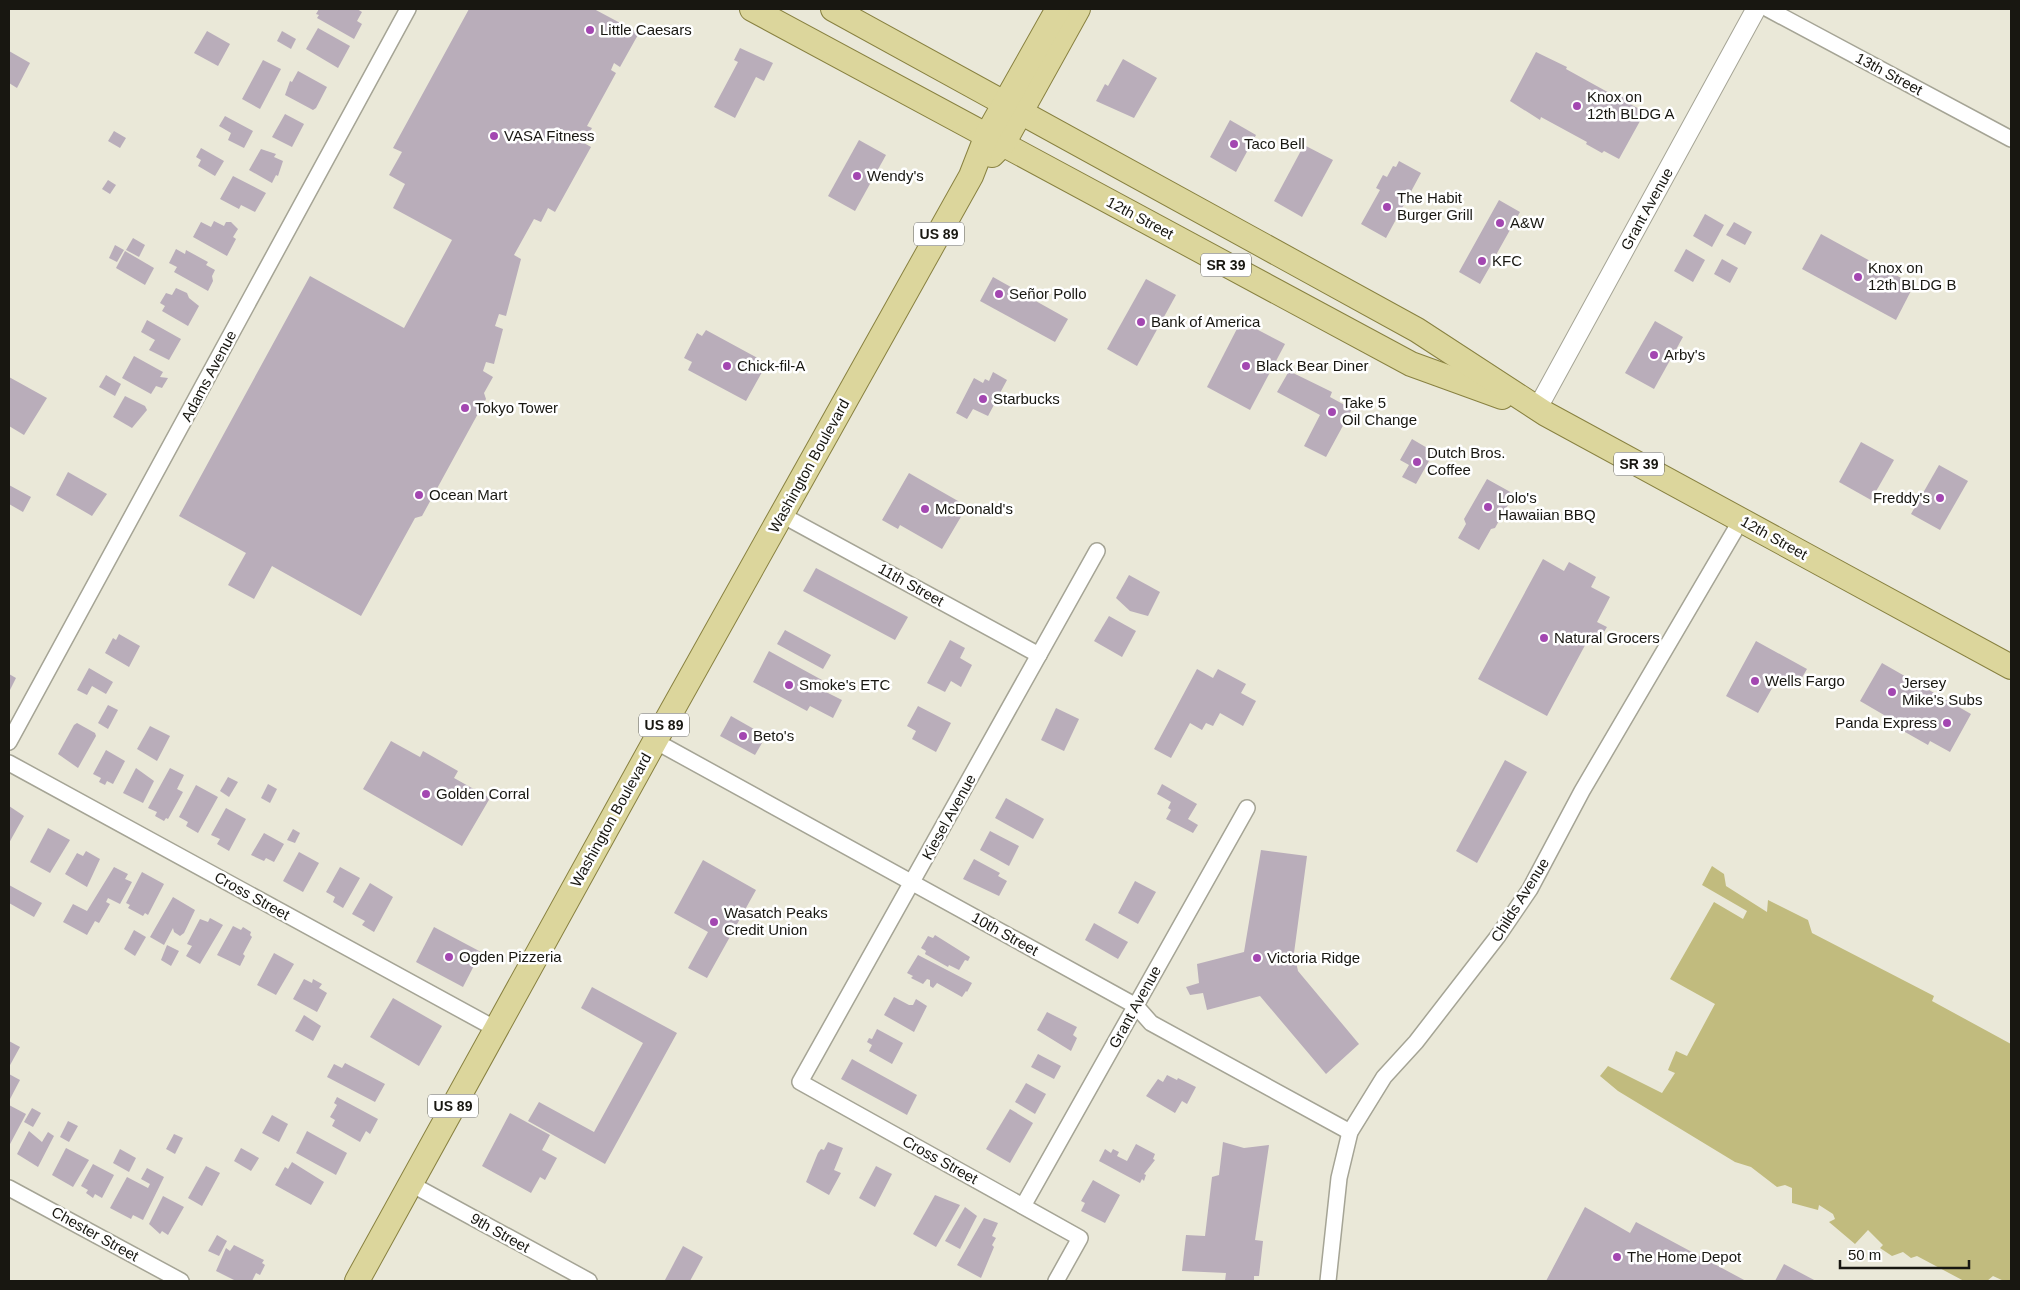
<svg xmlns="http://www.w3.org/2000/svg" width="2020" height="1290" font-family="Helvetica,sans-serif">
  <rect width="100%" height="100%" fill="#eae8d8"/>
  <!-- green -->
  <polygon fill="#c1bb7e" points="1712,866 1724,874 1726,886 1767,912 1768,900 1808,920 1812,933 1934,996 1932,1001 2011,1044 2011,1281 2004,1281 1993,1276 1987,1281 1964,1281 1917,1256 1911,1258 1903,1252 1892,1256 1880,1248 1883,1245 1868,1230 1855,1244 1829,1222 1835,1219 1833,1214 1819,1205 1818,1210 1792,1203 1792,1188 1785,1185 1777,1187 1751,1167 1735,1162 1618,1091 1600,1076 1608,1066 1662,1093 1675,1073 1668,1070 1676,1051 1687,1056 1715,1004 1670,979 1714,902 1743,919 1747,911 1702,885"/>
  <!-- building -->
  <g fill="#b9adba">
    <polygon points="319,9 357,9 362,12 357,21 362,24 354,39 317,18 319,15 316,14"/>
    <polygon points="469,9 594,9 639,33 620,67 614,63 611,70 616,73 587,126 592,128 584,143 591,147 555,212 548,208 541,222 534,219 514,255 521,259 506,316 499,314 495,326 503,329 494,364 486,362 483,371 493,377 484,393 486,399 422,516 415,518 361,616 272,566 254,599 228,585 246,553 179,516 310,276 404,328 452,240 393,208 405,184 389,175 402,152 393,148"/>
    <polygon points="318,28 350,46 338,68 306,49"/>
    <polygon points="207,31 230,44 218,66 194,53"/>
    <polygon points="282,31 296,39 291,49 277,41"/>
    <polygon points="740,48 773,63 764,81 756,77 735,118 714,107 738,62 734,60"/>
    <polygon points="9,51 30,63 17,88 9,83"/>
    <polygon points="1536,52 1567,67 1566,69 1613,95 1614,92 1631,102 1630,104 1645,112 1619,159 1604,151 1602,153 1586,144 1587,142 1541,117 1540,120 1510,101"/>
    <polygon points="1123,59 1157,78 1134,118 1096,101 1105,84 1108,86"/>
    <polygon points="263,60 281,69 260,109 242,99"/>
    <polygon points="298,71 327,87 316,108 313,110 285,95 290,81 292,82"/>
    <polygon points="285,114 304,124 292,147 272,137"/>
    <polygon points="225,116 253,131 244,148 228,140 231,133 219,126"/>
    <polygon points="1230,120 1256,135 1236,172 1210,157"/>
    <polygon points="114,131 126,138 120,148 108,141"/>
    <polygon points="859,140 886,155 855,211 828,196"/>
    <polygon points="1304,145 1333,160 1302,217 1274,201"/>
    <polygon points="201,148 224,161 215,176 198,166 201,160 196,157"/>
    <polygon points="261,149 276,154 274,157 283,161 278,176 276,175 272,183 249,170"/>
    <polygon points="1399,161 1421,173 1386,238 1361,224 1380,190 1376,188 1383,175 1387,177 1393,166 1396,167"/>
    <polygon points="233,176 266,193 255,212 241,205 239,209 220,199"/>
    <polygon points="108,180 116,185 110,194 102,189"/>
    <polygon points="1499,200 1520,212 1496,255 1501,258 1497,265 1492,263 1480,284 1459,272"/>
    <polygon points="1705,214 1724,225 1712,247 1693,236"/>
    <polygon points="214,221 224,226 226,222 231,222 238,229 233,237 236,239 227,256 193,237 201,222 211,227"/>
    <polygon points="1734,222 1752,232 1745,245 1726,235"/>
    <polygon points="1821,234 1914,285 1896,320 1802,269"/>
    <polygon points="133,238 145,245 139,257 126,250"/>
    <polygon points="115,245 124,250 117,262 109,258"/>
    <polygon points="176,249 185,254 186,250 208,262 206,265 215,270 212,276 213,281 208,291 174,272 177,267 169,263"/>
    <polygon points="1686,249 1705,260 1693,282 1674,271"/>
    <polygon points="125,251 154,268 145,285 116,268"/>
    <polygon points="1722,259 1738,268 1730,283 1714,274"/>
    <polygon points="993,277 1068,319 1055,342 980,301"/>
    <polygon points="1146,279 1176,295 1137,366 1107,349"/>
    <polygon points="176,288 187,293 189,298 199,306 188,326 162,311 165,306 160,303 166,293 172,295"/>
    <polygon points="147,320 181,339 169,360 149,350 155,340 141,332"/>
    <polygon points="1241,321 1285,344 1250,410 1207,387"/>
    <polygon points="1655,321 1683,337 1654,389 1625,373"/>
    <polygon points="706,330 767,363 746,401 688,370 692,362 684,358 697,333 702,336"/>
    <polygon points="134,356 163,372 160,377 168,378 162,388 156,386 151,394 122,378"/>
    <polygon points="1289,371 1332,392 1330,397 1352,409 1326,457 1304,446 1320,415 1277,392"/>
    <polygon points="993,372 1007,380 1000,393 1005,396 1000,406 995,403 988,416 973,409 967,419 956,413 974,378 983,383 985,379 989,381"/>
    <polygon points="106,375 121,384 115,396 99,387"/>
    <polygon points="9,377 47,398 24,435 9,426"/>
    <polygon points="125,396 145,406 147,410 132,428 113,417"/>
    <polygon points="1412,439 1434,452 1416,484 1402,477 1409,465 1400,460"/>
    <polygon points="1861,442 1894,460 1871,500 1839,482"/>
    <polygon points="1939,465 1968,481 1940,530 1911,514"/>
    <polygon points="68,472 107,494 92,516 56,495"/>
    <polygon points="909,473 965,505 959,514 962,515 942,549 900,525 898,529 882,520"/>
    <polygon points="1487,479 1514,494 1495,528 1491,529 1479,550 1458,538 1466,524 1464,519"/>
    <polygon points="9,485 31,497 23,512 9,504"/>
    <polygon points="1543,559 1564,571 1569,562 1596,577 1591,587 1610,597 1597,622 1607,627 1599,640 1590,636 1547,716 1478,679"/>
    <polygon points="816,568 908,617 895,640 803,591"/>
    <polygon points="1129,575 1160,592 1148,616 1130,611 1116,598"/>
    <polygon points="1109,616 1136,631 1122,657 1094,641"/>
    <polygon points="785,630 831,655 823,669 777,644"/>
    <polygon points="119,634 140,646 129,667 105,653 113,638 116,640"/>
    <polygon points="950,640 965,648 960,658 972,665 961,687 951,681 945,692 927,683"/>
    <polygon points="1756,641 1807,669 1797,686 1779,676 1758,713 1726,696"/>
    <polygon points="769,651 822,680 818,688 842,700 833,718 810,706 807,711 753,682"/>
    <polygon points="1882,663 1971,714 1950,752 1930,741 1928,745 1882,719 1884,715 1860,701"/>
    <polygon points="89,668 113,682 106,694 92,686 87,695 77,690"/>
    <polygon points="1197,669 1213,678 1218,669 1246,684 1241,693 1256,701 1243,726 1220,713 1213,726 1206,723 1202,730 1190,723 1171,758 1154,749"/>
    <polygon points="9,674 16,678 9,692"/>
    <polygon points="108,705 118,710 108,729 98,723"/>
    <polygon points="918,706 951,723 936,752 912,739 916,731 907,726"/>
    <polygon points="1056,708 1079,719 1064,751 1041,740"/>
    <polygon points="731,716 766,736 755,755 720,736"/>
    <polygon points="77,723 95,733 96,736 78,768 58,754 74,725"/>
    <polygon points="150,726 170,736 157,761 137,749"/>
    <polygon points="391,741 420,757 423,751 458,771 454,778 490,798 462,846 363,789"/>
    <polygon points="106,750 125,761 113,784 107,781 105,785 99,782 101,778 93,774"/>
    <polygon points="1505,760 1527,772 1477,863 1456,851"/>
    <polygon points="136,768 154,781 143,803 123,793"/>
    <polygon points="170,768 184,775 177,789 183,792 168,819 166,818 164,821 155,816 157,812 148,808"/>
    <polygon points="228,777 238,782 229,797 220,791"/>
    <polygon points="268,784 277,789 270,803 261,798"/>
    <polygon points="1162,784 1197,804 1188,819 1198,825 1193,833 1166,819 1171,810 1168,808 1171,802 1157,794"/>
    <polygon points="196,785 218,797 198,833 186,826 188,822 179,817"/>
    <polygon points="1006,798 1044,819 1033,839 995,818"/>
    <polygon points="9,806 24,816 9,843"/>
    <polygon points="226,808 246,819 229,851 217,844 220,839 211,835"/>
    <polygon points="48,828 70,840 50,873 30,862"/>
    <polygon points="293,829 300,833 295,843 287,840"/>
    <polygon points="990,831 1019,846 1009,866 980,850"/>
    <polygon points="264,833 284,844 274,862 266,858 264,861 251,855"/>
    <polygon points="1261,850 1307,856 1294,953 1298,971 1359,1044 1326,1074 1260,996 1207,1010 1203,993 1190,995 1186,987 1199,983 1197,964 1244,952"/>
    <polygon points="86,851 100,859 87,887 65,874 77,853 83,856"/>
    <polygon points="299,852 319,863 303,892 283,881"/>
    <polygon points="974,859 1000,873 998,876 1007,881 999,896 963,879"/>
    <polygon points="703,860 756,890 707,978 688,968 708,932 674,913"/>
    <polygon points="114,867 128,874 125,879 132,882 120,904 108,898 106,902 110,904 99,923 95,921 87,935 63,922 73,904 87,911"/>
    <polygon points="340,867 360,878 343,908 333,902 335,897 326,892"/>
    <polygon points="142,872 164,884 148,915 145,913 143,916 128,908 130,905 126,903"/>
    <polygon points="1135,881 1156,892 1138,924 1118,913"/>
    <polygon points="370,883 393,897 374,932 362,925 365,921 352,914"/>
    <polygon points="9,885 42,903 34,917 9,903"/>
    <polygon points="173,897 195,910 184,933 180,936 174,932 173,928 164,945 150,937"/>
    <polygon points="210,918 223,925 200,964 186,956 192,946 187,944 200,919 208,922"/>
    <polygon points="1094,923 1128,942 1118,959 1085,940"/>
    <polygon points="233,926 241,930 243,927 251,932 250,935 252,937 243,954 245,956 240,966 217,955"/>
    <polygon points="434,927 481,952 463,987 416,962"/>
    <polygon points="134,930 146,937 135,956 124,949"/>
    <polygon points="935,935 970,957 968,961 965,960 959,970 949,965 948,967 925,954 926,951 921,948 928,936 933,938"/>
    <polygon points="167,945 179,951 171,966 161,960"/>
    <polygon points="274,953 294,964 276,995 257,985"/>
    <polygon points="918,955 972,983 967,992 966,991 962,997 937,983 933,988 930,986 930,980 927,979 923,984 911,978 913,976 907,973"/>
    <polygon points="304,979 312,983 313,979 322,984 319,988 327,993 317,1012 293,999"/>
    <polygon points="592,987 677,1033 605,1164 528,1121 539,1102 594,1132 643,1043 581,1008"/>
    <polygon points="894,997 909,1005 913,1005 916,999 927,1006 914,1032 884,1015"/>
    <polygon points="393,998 442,1026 419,1066 370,1037"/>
    <polygon points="1047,1012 1077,1027 1073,1035 1077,1038 1071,1051 1037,1030"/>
    <polygon points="304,1015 321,1026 313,1041 295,1031"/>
    <polygon points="877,1029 903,1043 892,1064 869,1051 872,1045 867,1042 869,1038 872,1039"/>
    <polygon points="9,1041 20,1047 9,1067"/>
    <polygon points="1038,1054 1061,1066 1054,1079 1031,1067"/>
    <polygon points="852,1059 917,1095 907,1115 841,1079"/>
    <polygon points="345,1063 385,1084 375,1102 327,1077 334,1064 342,1068"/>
    <polygon points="9,1074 20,1080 9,1101"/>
    <polygon points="1167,1075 1177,1080 1178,1078 1196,1087 1187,1104 1182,1101 1175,1113 1146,1096 1158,1079 1163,1082"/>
    <polygon points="1026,1083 1046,1094 1035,1114 1015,1102"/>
    <polygon points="337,1097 378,1119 370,1134 366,1131 360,1142 332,1126 335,1120 330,1117 337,1105 334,1103"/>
    <polygon points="9,1105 26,1114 9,1146"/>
    <polygon points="32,1108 41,1113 33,1127 24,1122"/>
    <polygon points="1010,1109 1033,1123 1010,1163 986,1149"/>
    <polygon points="510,1113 550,1135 542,1150 557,1158 545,1180 540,1177 531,1193 482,1166"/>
    <polygon points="272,1115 288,1124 279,1142 262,1133"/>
    <polygon points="68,1121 78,1126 69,1142 60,1137"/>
    <polygon points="29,1131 42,1142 48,1132 54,1136 38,1167 17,1154"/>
    <polygon points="307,1131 347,1153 336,1175 296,1153"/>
    <polygon points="174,1134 183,1138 175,1154 166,1149"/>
    <polygon points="828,1142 843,1148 834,1170 841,1173 829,1195 806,1182 818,1153 821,1149 824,1150"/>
    <polygon points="1223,1142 1244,1148 1269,1145 1255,1240 1263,1241 1259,1276 1254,1276 1254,1281 1225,1281 1226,1273 1182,1271 1186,1235 1205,1236 1212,1177 1219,1175"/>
    <polygon points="1136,1144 1155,1154 1153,1159 1155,1160 1144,1174 1146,1175 1144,1181 1142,1179 1140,1183 1099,1161 1105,1149 1111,1153 1113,1149 1119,1152 1117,1156 1127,1161"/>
    <polygon points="66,1148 89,1160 73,1187 52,1175"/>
    <polygon points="241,1148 259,1158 251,1171 234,1161"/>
    <polygon points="120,1149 136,1158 129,1172 113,1163"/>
    <polygon points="292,1162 324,1182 311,1205 275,1185 285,1167 288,1169"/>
    <polygon points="93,1164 114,1175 102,1198 95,1194 93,1198 86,1193 88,1190 81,1186"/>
    <polygon points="206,1166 220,1173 202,1206 188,1198"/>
    <polygon points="876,1166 892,1174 875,1207 859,1198"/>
    <polygon points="147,1168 164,1177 143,1220 133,1215 131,1219 110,1208 127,1177 148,1188 150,1184 141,1179"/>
    <polygon points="1093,1180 1120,1195 1105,1223 1081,1211 1085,1203 1081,1201"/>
    <polygon points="935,1195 960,1205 936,1247 913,1234"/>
    <polygon points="163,1196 184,1207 168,1235 162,1231 160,1234 149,1224"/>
    <polygon points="965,1207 977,1216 960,1249 945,1241"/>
    <polygon points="1585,1207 1630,1233 1636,1222 1746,1281 1546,1281"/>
    <polygon points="984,1218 998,1223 992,1236 996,1238 992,1245 994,1247 981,1278 957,1265"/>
    <polygon points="217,1235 227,1241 219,1256 208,1251"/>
    <polygon points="234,1245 264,1260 262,1263 265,1265 260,1275 256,1273 252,1281 236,1281 216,1271 226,1248 230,1251"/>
    <polygon points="683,1246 703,1257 690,1281 667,1281 665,1280"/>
    <polygon points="1784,1264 1816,1281 1775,1281"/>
  </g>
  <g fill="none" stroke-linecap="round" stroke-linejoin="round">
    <!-- minor casing -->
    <g stroke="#a5a495" stroke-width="18">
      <g id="minor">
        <polyline points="1768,9 2011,139"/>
        <polyline points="782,515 1039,655"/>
        <polyline points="655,741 1136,1006 1151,1023 1350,1132"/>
        <polyline points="9,742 408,9"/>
        <polyline points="9,763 496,1029"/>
        <polyline points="411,1184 589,1281"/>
        <polyline points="9,1188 181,1281"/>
        <polyline points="1023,1206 1247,808"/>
        <polyline points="1056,1281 1080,1238 800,1082 1097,551"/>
        <polyline points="1328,1281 1339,1178 1350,1132 1384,1077 1416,1042 1498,936 1530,889 1582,791 1741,520"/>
      </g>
    </g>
    <!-- tertiary casing -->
    <g stroke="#a5a495" stroke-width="21">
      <polyline id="tertiary" points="1537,409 1756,9"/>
    </g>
    <!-- primary casing -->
    <g stroke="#888140" stroke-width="26">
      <g id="primary">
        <polyline points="752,9 1411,364 1502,397"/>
        <polyline points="833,9 1417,330 1546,414 2011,667"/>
        <polyline points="992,155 1003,144 1078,9"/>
        <polyline points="357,1281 655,741 971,176 987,135 1058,9"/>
      </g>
    </g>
    <!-- minor -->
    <use href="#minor" stroke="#fff" stroke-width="15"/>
    <!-- tertiary -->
    <use href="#tertiary" stroke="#fff" stroke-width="19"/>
    <!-- primary -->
    <use href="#primary" stroke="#dcd69c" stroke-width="24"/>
  </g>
  <!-- markers -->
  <g fill="#a347b1" stroke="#fff" stroke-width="2">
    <circle cx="590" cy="30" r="5"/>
    <circle cx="1577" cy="106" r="5"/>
    <circle cx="494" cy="136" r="5"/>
    <circle cx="1234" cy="144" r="5"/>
    <circle cx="857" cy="176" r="5"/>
    <circle cx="1387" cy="207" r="5"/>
    <circle cx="1500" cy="223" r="5"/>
    <circle cx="1482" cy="261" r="5"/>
    <circle cx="1858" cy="277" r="5"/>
    <circle cx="999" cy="294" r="5"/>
    <circle cx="1141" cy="322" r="5"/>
    <circle cx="1654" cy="355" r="5"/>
    <circle cx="727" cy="366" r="5"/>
    <circle cx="1246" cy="366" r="5"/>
    <circle cx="983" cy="399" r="5"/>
    <circle cx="465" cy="408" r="5"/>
    <circle cx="1332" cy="412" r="5"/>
    <circle cx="1417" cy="462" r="5"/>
    <circle cx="419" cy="495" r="5"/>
    <circle cx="1940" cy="498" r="5"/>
    <circle cx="1488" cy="507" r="5"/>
    <circle cx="925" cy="509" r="5"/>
    <circle cx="1544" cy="638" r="5"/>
    <circle cx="1755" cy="681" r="5"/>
    <circle cx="789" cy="685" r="5"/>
    <circle cx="1892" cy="692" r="5"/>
    <circle cx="1947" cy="723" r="5"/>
    <circle cx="743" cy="736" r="5"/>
    <circle cx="426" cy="794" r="5"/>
    <circle cx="714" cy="922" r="5"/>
    <circle cx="449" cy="957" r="5"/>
    <circle cx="1257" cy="958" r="5"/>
    <circle cx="1617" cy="1257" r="5"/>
  </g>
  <g text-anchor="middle" stroke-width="5" stroke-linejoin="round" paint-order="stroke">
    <!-- shield labels -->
    <g fill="#fff" stroke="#5d5d58" stroke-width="1">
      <rect x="914" y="222.5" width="50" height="23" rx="4"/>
      <rect x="1201" y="253.5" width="50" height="23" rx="4"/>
      <rect x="1614" y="452.5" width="50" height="23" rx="4"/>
      <rect x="639" y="713.5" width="50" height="23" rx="4"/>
      <rect x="428" y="1094.5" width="50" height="23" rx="4"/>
    </g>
    <g font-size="14" font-weight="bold" fill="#181711">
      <text x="939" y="239">US 89</text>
      <text x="1226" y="270">SR 39</text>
      <text x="1639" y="469">SR 39</text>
      <text x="664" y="730">US 89</text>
      <text x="453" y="1111">US 89</text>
    </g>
    <!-- poi labels -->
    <g font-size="15" fill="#181711" stroke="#fff" text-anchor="start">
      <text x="600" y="35">Little Caesars</text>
      <text x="1587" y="102">Knox on<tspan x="1587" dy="17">12th BLDG A</tspan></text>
      <text x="504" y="141">VASA Fitness</text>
      <text x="1244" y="149">Taco Bell</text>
      <text x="867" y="181">Wendy's</text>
      <text x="1397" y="203">The Habit<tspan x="1397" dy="17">Burger Grill</tspan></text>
      <text x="1510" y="228">A&amp;W</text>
      <text x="1492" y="266">KFC</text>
      <text x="1868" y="273">Knox on<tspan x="1868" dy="17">12th BLDG B</tspan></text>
      <text x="1009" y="299">Señor Pollo</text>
      <text x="1151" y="327">Bank of America</text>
      <text x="1664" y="360">Arby's</text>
      <text x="737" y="371">Chick-fil-A</text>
      <text x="1256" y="371">Black Bear Diner</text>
      <text x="993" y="404">Starbucks</text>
      <text x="1342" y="408">Take 5<tspan x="1342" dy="17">Oil Change</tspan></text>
      <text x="475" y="413">Tokyo Tower</text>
      <text x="1427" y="458">Dutch Bros.<tspan x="1427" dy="17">Coffee</tspan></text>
      <text x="429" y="500">Ocean Mart</text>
      <text x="1498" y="503">Lolo's<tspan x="1498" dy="17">Hawaiian BBQ</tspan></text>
      <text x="1930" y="503" text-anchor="end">Freddy's</text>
      <text x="935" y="514">McDonald's</text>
      <text x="1554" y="643">Natural Grocers</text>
      <text x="1765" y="686">Wells Fargo</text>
      <text x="1902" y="688">Jersey<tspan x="1902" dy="17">Mike's Subs</tspan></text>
      <text x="799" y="690">Smoke's ETC</text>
      <text x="1937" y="728" text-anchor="end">Panda Express</text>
      <text x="753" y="741">Beto's</text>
      <text x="436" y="799">Golden Corral</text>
      <text x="724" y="918">Wasatch Peaks<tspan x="724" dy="17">Credit Union</tspan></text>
      <text x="459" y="962">Ogden Pizzeria</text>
      <text x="1267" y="963">Victoria Ridge</text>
      <text x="1627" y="1262">The Home Depot</text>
    </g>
    <!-- street labels -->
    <g font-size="15" fill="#181711" stroke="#fff">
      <text transform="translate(1889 74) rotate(28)" y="5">13th Street</text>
      <text transform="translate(1647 209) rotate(-61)" y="5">Grant Avenue</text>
      <text transform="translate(1140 218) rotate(28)" y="5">12th Street</text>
      <text transform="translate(209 376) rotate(-62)" y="5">Adams Avenue</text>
      <text transform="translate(809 466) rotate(-61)" y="5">Washington Boulevard</text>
      <text transform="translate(1774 538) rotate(29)" y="5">12th Street</text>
      <text transform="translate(911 585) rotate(29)" y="5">11th Street</text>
      <text transform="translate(949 817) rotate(-61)" y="5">Kiesel Avenue</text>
      <text transform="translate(611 820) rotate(-61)" y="5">Washington Boulevard</text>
      <text transform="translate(252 896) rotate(29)" y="5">Cross Street</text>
      <text transform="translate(1520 900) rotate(-58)" y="5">Childs Avenue</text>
      <text transform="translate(1005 934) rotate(29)" y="5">10th Street</text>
      <text transform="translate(1135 1007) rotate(-61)" y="5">Grant Avenue</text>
      <text transform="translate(940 1160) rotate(29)" y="5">Cross Street</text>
      <text transform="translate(500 1233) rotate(29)" y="5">9th Street</text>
      <text transform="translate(95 1234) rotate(29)" y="5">Chester Street</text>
    </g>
  </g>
  <!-- border -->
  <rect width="2020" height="1290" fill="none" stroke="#181711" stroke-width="20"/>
  <!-- scale -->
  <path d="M1840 1260v8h129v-8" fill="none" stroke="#181711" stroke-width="2.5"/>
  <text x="1848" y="1260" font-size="15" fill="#181711" stroke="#ffffff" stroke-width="4" paint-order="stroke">50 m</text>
</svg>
